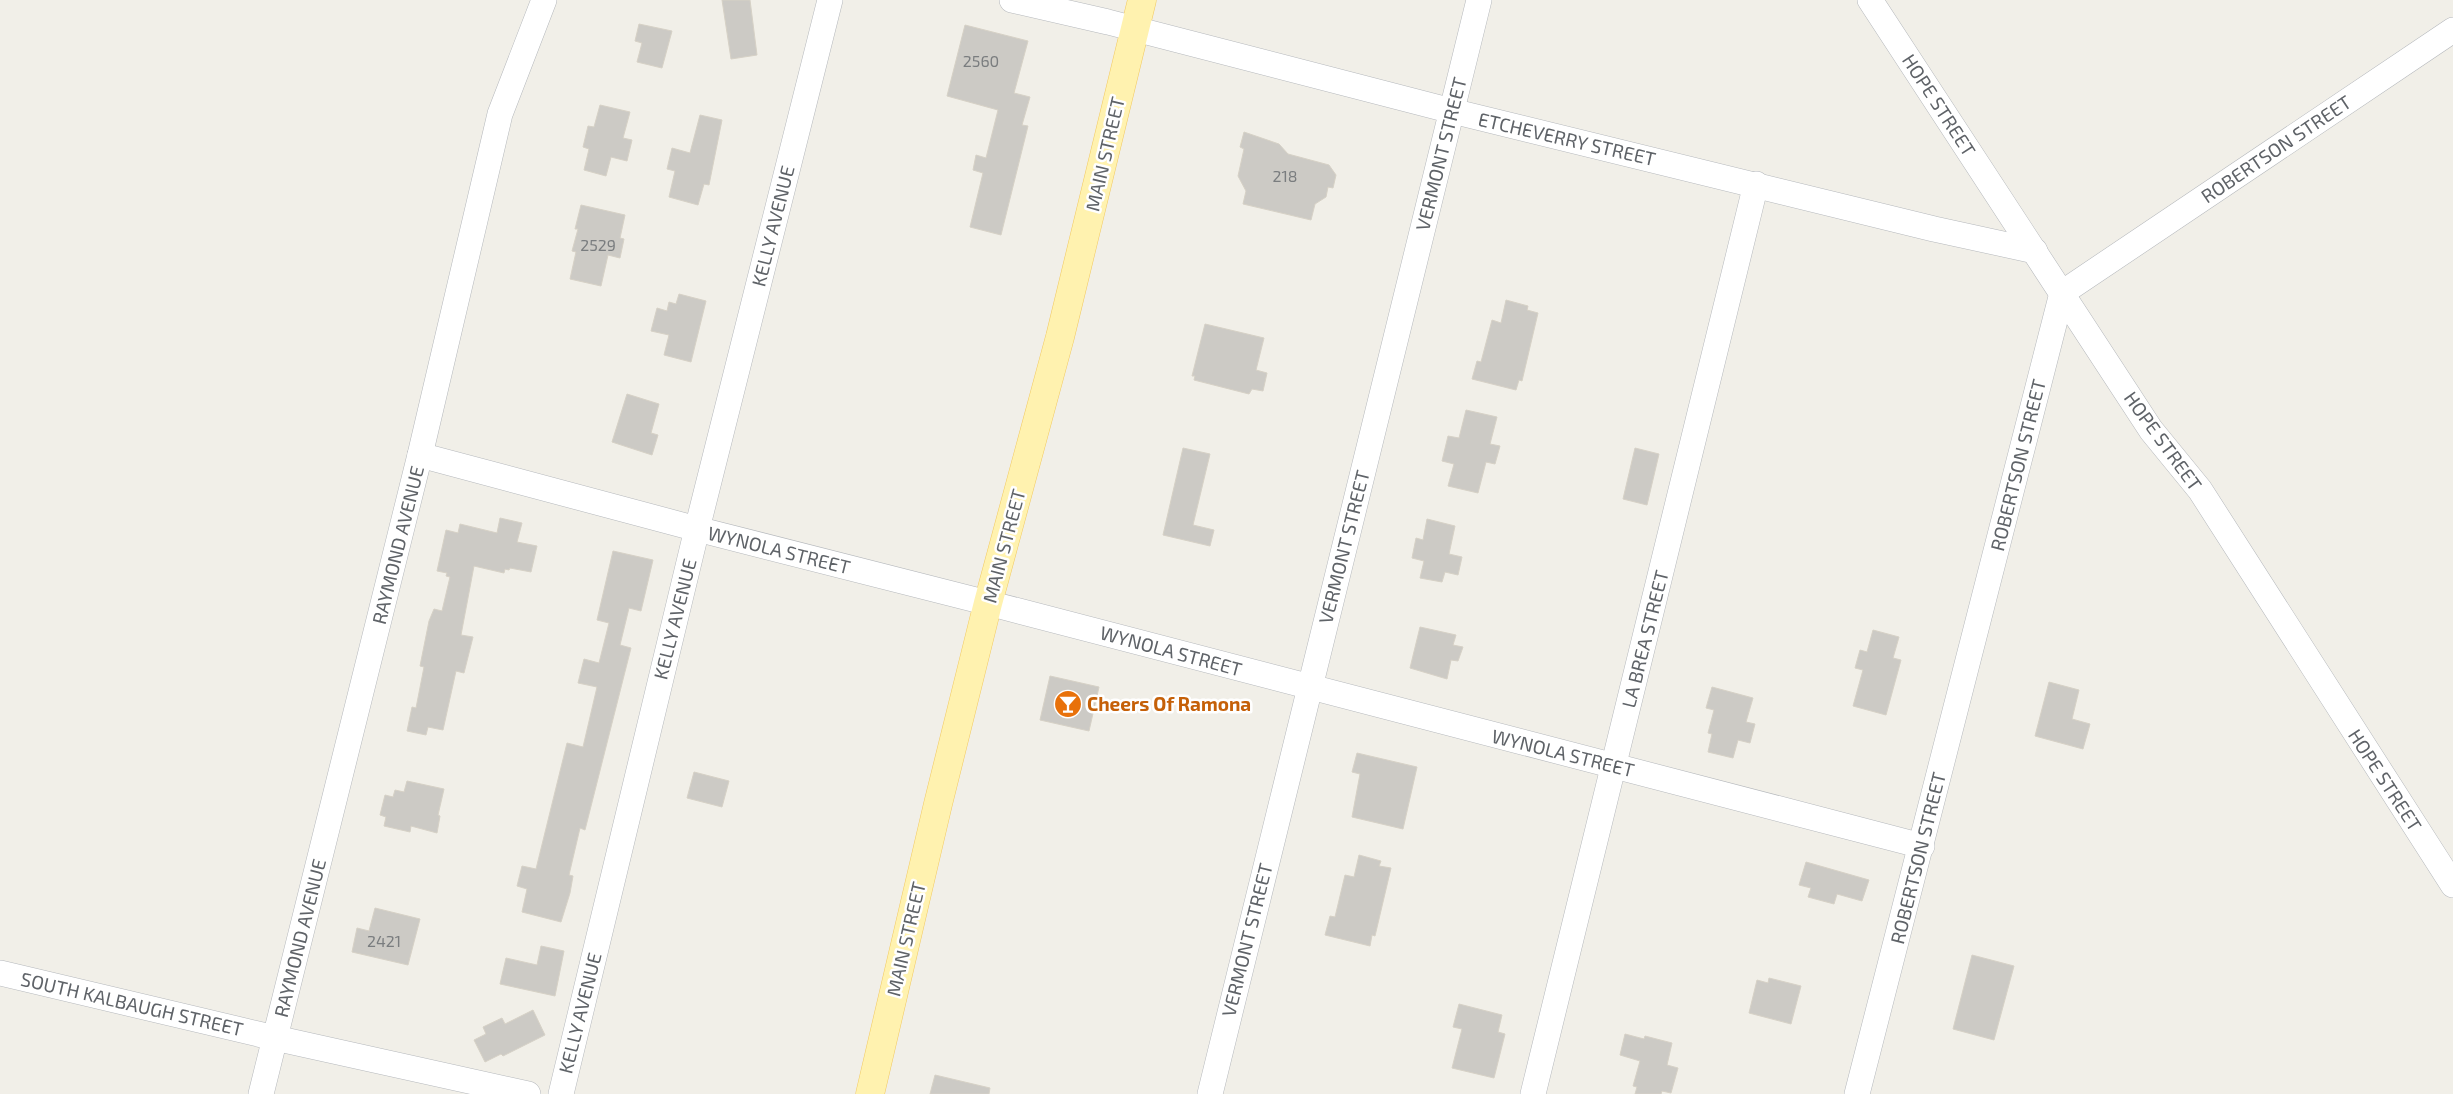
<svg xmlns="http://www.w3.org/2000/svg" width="2453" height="1094" font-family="'Exo 2',sans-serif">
  <rect width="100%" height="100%" fill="#f1efe8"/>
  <!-- building -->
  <g fill="#cccac5" stroke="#d6d1c6">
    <polygon points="722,0 750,0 757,55 731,59"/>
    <polygon points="639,24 672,31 662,68 637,62 642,43 635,41"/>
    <polygon points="965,25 1028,41 1014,93 1030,97 1022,125 1028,126 1001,235 970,227 983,173 973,170 976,155 986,158 998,110 947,96"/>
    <polygon points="600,105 630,112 623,138 632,140 627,161 611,157 606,176 584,170 589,149 583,147 588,126 594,127"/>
    <polygon points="700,115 722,120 709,185 704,184 698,205 669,197 675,171 667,169 672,148 690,153"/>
    <polygon points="1244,132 1279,144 1288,154 1329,165 1336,175 1333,188 1328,187 1326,197 1315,204 1311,220 1243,204 1246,191 1238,176 1244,149 1240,147"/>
    <polygon points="581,205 625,215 620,238 624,239 620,258 608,255 601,286 570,279 576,252 572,251 578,229 575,229"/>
    <polygon points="679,294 706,301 691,362 664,355 669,335 651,331 657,308 667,311 669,302 676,304"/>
    <polygon points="1506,300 1528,306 1527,310 1538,313 1522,381 1519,380 1516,390 1472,379 1477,361 1481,362 1492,320 1501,323"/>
    <polygon points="1205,324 1264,338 1256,370 1267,373 1263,391 1252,389 1249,394 1194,380 1195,376 1192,376"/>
    <polygon points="627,394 659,404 651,433 658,435 652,455 612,442"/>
    <polygon points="1466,410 1497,417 1490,444 1500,446 1495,464 1486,462 1478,493 1448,486 1454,464 1442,461 1448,436 1459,438"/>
    <polygon points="1183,448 1210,454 1193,525 1214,530 1210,546 1163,535"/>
    <polygon points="1635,448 1659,454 1647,505 1623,499"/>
    <polygon points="500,518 522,523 517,542 537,546 531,572 510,568 509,570 505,569 504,573 474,566 461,635 473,637 464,673 456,671 443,730 428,727 426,735 407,731 412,707 416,708 424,667 420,666 429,621 434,609 442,611 450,577 446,576 447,573 437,571 446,530 458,533 460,524 497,533"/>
    <polygon points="1427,519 1455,526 1449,554 1462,557 1458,575 1445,572 1442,582 1420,578 1424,561 1412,558 1416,538 1423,540"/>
    <polygon points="613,551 653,560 641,611 629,608 620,645 631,648 585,830 580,828 569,875 573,876 570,893 561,922 522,912 527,889 517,886 522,866 536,869 567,743 583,747 597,687 578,683 584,659 599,663 609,623 597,620"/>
    <polygon points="1420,627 1456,635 1453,645 1463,647 1458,661 1451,660 1447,679 1410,668"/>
    <polygon points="1873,630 1899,637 1893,658 1901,660 1886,715 1853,706 1863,670 1855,668 1860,650 1867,652"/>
    <polygon points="1050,676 1099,687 1089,731 1040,720"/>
    <polygon points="2049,682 2079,690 2072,719 2090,724 2083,749 2035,736"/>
    <polygon points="1712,687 1753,698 1746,722 1755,724 1750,743 1738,740 1733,758 1708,752 1712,734 1708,733 1714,710 1706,708"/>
    <polygon points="1357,753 1417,767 1403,829 1352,817 1360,774 1352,772"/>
    <polygon points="694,772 729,781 722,807 687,798"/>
    <polygon points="407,781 444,789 438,815 440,816 437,833 411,826 410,832 384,826 386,817 380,815 385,795 393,797 395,790 404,792"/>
    <polygon points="1359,855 1381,861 1379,866 1391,868 1375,936 1372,935 1370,946 1325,935 1330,916 1335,917 1345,875 1354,877"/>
    <polygon points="1806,862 1869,880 1862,901 1837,894 1834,904 1808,897 1811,888 1799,885"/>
    <polygon points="375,908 420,919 408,965 352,952 357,928 369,931"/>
    <polygon points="541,946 564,951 555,996 500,984 506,958 537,965"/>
    <polygon points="1972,955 2014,966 1994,1040 1953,1029"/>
    <polygon points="1769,978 1801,986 1791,1024 1749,1013 1757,980 1768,983"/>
    <polygon points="1459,1004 1502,1015 1498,1032 1505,1034 1494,1078 1452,1068 1462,1029 1453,1027"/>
    <polygon points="533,1010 545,1035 503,1056 501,1054 485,1062 474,1040 486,1034 483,1027 502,1018 505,1024"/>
    <polygon points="1625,1034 1644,1039 1645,1036 1672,1043 1667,1065 1678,1068 1671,1093 1662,1091 1661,1094 1635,1094 1637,1087 1633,1086 1640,1061 1620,1055"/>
    <polygon points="935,1075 990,1088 989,1094 930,1094"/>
  </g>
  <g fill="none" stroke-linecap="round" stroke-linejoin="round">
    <!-- minor casing -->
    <g stroke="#b5b8bc" stroke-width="26">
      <g id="minor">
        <polyline points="1012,0 1108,22 1452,111 1934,229 2035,251"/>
        <polyline points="1870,0 2151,430 2200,490 2453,885"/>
        <polyline points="420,455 697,529 988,603 1922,846"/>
        <polyline points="0,973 275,1038 528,1094"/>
        <polyline points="261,1094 420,455 500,114 544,0"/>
        <polyline points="561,1094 697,529 830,0"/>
        <polyline points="1210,1094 1479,0"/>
        <polyline points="1533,1094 1756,184"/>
        <polyline points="1857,1094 2062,293 2453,30"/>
      </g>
    </g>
    <!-- major casing -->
    <g stroke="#f2c960" stroke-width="29">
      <polyline id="major" points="870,1094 938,804 988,603 1060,337 1142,0"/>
    </g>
    <!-- minor -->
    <use href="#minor" stroke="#fff" stroke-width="25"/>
    <!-- major -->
    <use href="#major" stroke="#fff2af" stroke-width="28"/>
  </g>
  <!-- icons -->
  <defs>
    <g id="bar-disc" transform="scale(1.4375)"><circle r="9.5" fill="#e8710a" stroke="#fff"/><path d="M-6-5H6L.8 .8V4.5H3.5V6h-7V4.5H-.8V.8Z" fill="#fff"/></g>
  </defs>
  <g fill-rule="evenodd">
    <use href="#bar-disc" x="1068" y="704"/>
  </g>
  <g text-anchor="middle" stroke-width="5" stroke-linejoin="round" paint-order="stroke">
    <!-- number labels -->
    <g font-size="16" fill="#7a7d7f">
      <text x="981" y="67">2560</text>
      <text x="1285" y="182">218</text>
      <text x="598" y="251">2529</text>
      <text x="384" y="947">2421</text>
    </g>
    <!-- street labels -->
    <g font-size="19" fill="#5f6368" stroke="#fff">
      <text transform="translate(1939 105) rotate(57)" y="7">HOPE STREET</text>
      <text transform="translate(1567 139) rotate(13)" y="7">ETCHEVERRY STREET</text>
      <text transform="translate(2276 149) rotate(-34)" y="7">ROBERTSON STREET</text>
      <text transform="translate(1105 154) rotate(-77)" y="7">MAIN STREET</text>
      <text transform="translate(1441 154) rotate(-76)" y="7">VERMONT STREET</text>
      <text transform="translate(773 226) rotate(-76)" y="7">KELLY AVENUE</text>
      <text transform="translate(2163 441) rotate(54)" y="7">HOPE STREET</text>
      <text transform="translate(2018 465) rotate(-76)" y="7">ROBERTSON STREET</text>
      <text transform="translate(398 545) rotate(-76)" y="7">RAYMOND AVENUE</text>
      <text transform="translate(1004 546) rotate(-75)" y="7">MAIN STREET</text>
      <text transform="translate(1344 547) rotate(-76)" y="7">VERMONT STREET</text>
      <text transform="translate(779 550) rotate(14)" y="7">WYNOLA STREET</text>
      <text transform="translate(675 619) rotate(-76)" y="7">KELLY AVENUE</text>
      <text transform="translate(1645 639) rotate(-76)" y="7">LA BREA STREET</text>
      <text transform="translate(1171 651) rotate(15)" y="7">WYNOLA STREET</text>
      <text transform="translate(1563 753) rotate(14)" y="7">WYNOLA STREET</text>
      <text transform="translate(2385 780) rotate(57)" y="7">HOPE STREET</text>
      <text transform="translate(1918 858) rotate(-76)" y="7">ROBERTSON STREET</text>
      <text transform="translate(300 938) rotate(-76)" y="7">RAYMOND AVENUE</text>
      <text transform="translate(906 939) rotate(-77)" y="7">MAIN STREET</text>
      <text transform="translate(1247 940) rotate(-76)" y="7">VERMONT STREET</text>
      <text transform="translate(132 1004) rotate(13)" y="7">SOUTH KALBAUGH STREET</text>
      <text transform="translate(580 1013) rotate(-76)" y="7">KELLY AVENUE</text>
    </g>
    <!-- food labels -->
    <g font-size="19" font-weight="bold" fill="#c56008" stroke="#fff" text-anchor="start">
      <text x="1087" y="711">Cheers Of Ramona</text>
    </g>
  </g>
</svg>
